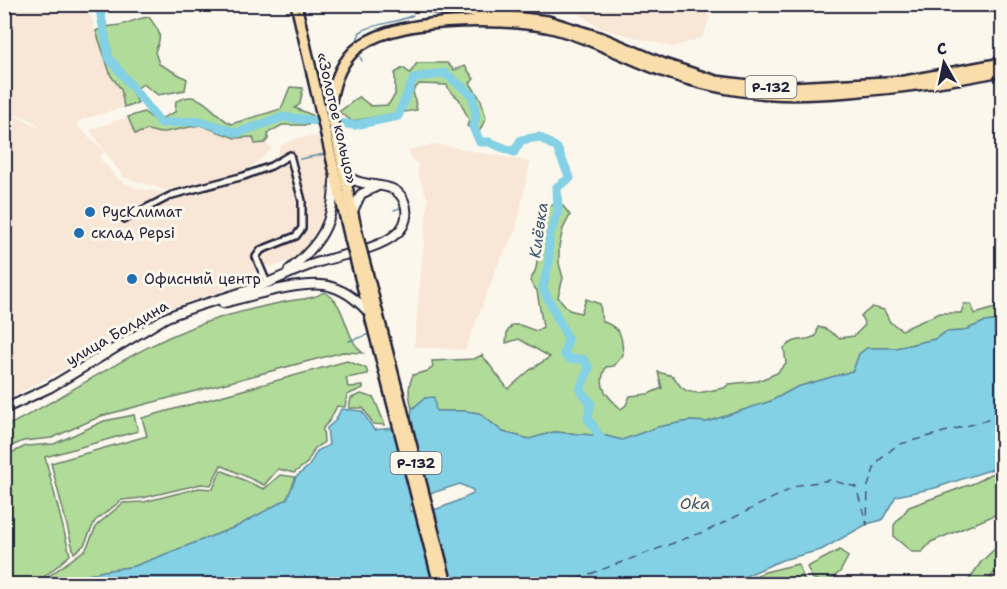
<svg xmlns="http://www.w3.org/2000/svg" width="1007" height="589" font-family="'Shantell Sans',sans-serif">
  <rect width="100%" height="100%" fill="#fbf7ec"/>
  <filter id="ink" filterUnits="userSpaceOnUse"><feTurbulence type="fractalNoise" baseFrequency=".0167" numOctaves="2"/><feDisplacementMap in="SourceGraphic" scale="12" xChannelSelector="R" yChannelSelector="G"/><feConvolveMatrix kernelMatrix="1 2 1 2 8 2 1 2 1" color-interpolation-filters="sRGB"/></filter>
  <g filter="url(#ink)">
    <!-- built -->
    <g fill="#f8e6d6">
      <polygon points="5,5 87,5 111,76 121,89 124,107 84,119 76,124 104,152 99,158 119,180 136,188 165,193 253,171 267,165 276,157 281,145 298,138 318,136 329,172 329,202 326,212 320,225 301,254 295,258 273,267 266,265 250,275 244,285 238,288 232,288 184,303 156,315 61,371 5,400 5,115 26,120 39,128 35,122 23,116 5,112"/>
      <polygon points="567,5 704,5 709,18 703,37 673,47 600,28"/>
      <polygon points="128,117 135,134 148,130 200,125 235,138 257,136 272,149 245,172 166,190 123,177 90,130"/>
      <polygon points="435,144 530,162 516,230 498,264 465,350 414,347 428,199 418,175 418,164 412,159 409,150"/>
    </g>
    <!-- green -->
    <g fill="#b1db99" stroke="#6a7e6a" stroke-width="1.5">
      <path d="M149,17c11,15 14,17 6,35l4,12 28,15 -2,11 -27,5 -15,-11 -11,8 6,11 -14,4 -3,-18 -10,-13 -15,-45c11,-6 13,-4 24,-6 9,-2 18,-7 29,-8z"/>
      <polygon points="417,63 447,63 454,70 465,66 474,79 470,83 481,100 486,118 479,132 467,126 469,120 459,99 449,90 447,85 419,84 413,91 417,110 352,121 339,112 359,97 371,106 388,105 395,95 395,73 403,68 410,73"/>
      <path d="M290,87l13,1 -3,16 -5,4 17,7 -4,10h-26l-14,8v6l-3,4 -10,1 -2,-7 -18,1 -35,-13 -40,8 -12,-3 -13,4 -7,-17 16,-5 12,9 19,-9 1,-11c4,-1 10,-4 14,-4 15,0 27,20 41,27l50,-15z"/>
      <path d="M550,205l13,1 7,9 -7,14 -4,17v17l4,15 -5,19 11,13 12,3 5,-14 14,5 2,17c20,8 20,14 21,34l-9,11 -8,1c-10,20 1,29 15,42l5,-4 4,-9 18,-2 14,-6 -4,-16 15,4 8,11 6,4 11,2 26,-5 5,-4 29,-3 19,-8 9,-10 -2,-15c13,-12 18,-5 32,-12l2,-9 8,2 13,9 15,-2 11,-11 -4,-9 11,-9 12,3 6,12 12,8 38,-17h21l3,-9h7l4,10 27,-8v14l-18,2 -21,9 -17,1 -11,7 -39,9h-29l-8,6 -6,17 -56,16 -26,14 -64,21 -18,-1 -31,6 -36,13 -16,-4 -52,-4 -24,7 -27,-7 -24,-19 -14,-2h-29l-7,-13h-4l-13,11c-3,-14 -5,-21 1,-34l15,-4 5,-4 -1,-6 42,-2 8,-4 26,34 22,-19 20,-13 -31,-18 -13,4 1,-11 5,-7h8l16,6 7,-4 -6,-36 -7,-10c2,-4 5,-9 6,-13 6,-24 -12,-46 14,-63z"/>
      <path d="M324,292c24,12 19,45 39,61l-20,-1 -242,64 -49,22 -29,3 -18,8v-22c72,-36 143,-90 221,-111 21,-6 42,-11 63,-15 12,-2 25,-2 35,-9z"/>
      <polygon points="347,361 366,368 368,374 346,378 348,387 363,386 363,388 347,395 345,407 337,406 330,420 323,428 324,442 315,448 307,463 294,473 278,469 264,485 221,465 211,485 201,484 142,498 122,500 95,521 84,545 74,553 51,463 147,436 142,418"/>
      <polygon points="361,394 374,398 385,425 373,424 363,408 349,408 351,398"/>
      <path d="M134,415l4,16 -93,26 25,98c-9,7 -26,24 -36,28 -10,3 -20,-4 -29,-2v-125l21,-10 28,-2 50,-23z"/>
      <polygon points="221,470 264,489 280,475 296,477 287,499 238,526 135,566 104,571 61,584 38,584 86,549 97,525 123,503 144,502 199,488 213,489"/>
      <polygon points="1002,473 1002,512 931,542 922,552 912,552 894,537 894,525 909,507 977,482 990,474"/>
      <polygon points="1002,542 1002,568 992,575 991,584 966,584 981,562"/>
      <polygon points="840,550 848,557 840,572 825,584 812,578 807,567"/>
      <polygon points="798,564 806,584 735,584 765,572"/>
    </g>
    <!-- water -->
    <path fill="#84d0e4" stroke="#5d8aa0" stroke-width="1.5" fill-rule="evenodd" d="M1002,320v146l-67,22 -39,8 -14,24 -15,4 -46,26 -39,10 -43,19 -17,5h-669l51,-13 31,-5 103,-40 49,-27 9,-22 13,-11 8,-15 12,-6 -2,-17 8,-7 6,-12 21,2 12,19 19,-2 18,-10 1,-9 13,-11 9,-1 2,14h29l14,2 24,19 26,7 25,-7 52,4 16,4 36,-13 31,-6 18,1 64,-21 26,-14 56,-16 6,-17 8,-6h29l39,-9 11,-7 17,-1 21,-9zM460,484l13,6v4c-13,6 -51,25 -63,16v-5l22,-12z"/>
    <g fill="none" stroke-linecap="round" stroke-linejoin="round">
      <!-- stream -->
      <g stroke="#5d8aa0" stroke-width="1.5">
        <path d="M356,43l4,-11c17,-10 36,-8 53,-17"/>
        <polyline points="359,54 362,61"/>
        <polyline points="300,159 325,154"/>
        <polyline points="394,210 400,208"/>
        <polyline points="312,242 318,234"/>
        <polyline points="349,341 370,334"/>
      </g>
      <!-- river -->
      <polyline stroke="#84d0e4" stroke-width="9" points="99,4 109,58 161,123 201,121 237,133 283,117 355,125 398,116 414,78 445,73 473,96 476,118 473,127 480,142 489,142 514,152 521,140 539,137 557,148 570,178 557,187 558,212 549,237 549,261 543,288 568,339 564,354 570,359 583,359 589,368 580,390 591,403 588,418 605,445"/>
      <!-- ferry -->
      <g stroke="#3f566e" stroke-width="1.5" stroke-dasharray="8 6" stroke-linecap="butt">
        <polyline points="8,583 10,584"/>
        <polyline points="563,584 711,529 799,485 830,480 856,487 867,525 868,486 876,463 897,445 1002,416"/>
      </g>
      <!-- street casing -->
      <g stroke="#22223b" stroke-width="10">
        <polyline id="street" points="125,219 172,195 244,176 271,166 290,155 302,201 302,228 296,236 261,250 256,257 267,283"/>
      </g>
      <!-- secondary casing -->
      <g stroke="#22223b" stroke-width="12">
        <g id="secondary">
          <polyline points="353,211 361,194 376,187"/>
          <path d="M289,270c32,-26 45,-47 45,-89"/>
          <path d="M223,303c25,-6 86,-25 109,-16 16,5 27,15 38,27"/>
          <path d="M4,409l45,-21 116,-70c28,-12 58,-19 87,-29 23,-8 44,-20 67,-27 22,-7 60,-13 77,-28 10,-8 13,-21 8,-33 -9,-21 -35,-12 -52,-22 -3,-2 -6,-6 -9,-9"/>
        </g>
      </g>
      <!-- highway casing -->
      <g stroke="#22223b" stroke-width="14">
        <g id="highway">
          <polyline points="296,4 350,239"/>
          <polyline points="421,4 437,8 548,21 602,38 664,64 716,81 773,88 905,81 1002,63"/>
          <path d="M358,237l-28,-129c3,-21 8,-41 24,-57 36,-35 146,-33 193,-24 40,9 77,30 115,44 36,13 72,21 110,23 26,2 52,0 78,-2 51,-4 102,-11 152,-21"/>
          <polyline points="372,291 447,584"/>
          <polyline points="364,293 439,584"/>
        </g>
      </g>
      <!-- street -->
      <use href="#street" stroke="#fbf7ec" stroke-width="5"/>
      <!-- secondary -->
      <use href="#secondary" stroke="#fbf7ec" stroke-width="8"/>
      <!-- highway -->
      <use href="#highway" stroke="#f9deab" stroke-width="9"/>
      <!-- highway-bridge casing -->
      <g stroke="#22223b" stroke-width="14" stroke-linecap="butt">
        <g id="highway-bridge">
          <polyline points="358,237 372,291"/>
          <polyline points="350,239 364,293"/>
        </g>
      </g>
      <!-- highway-bridge -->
      <use href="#highway-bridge" stroke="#f9deab" stroke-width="9"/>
    </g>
  </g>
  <!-- markers -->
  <g fill="#1f6fb2" stroke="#fbf7ec" stroke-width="2">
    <circle cx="90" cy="212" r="6"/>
    <circle cx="79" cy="233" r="6"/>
    <circle cx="132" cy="279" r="6"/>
  </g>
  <g text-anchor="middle" stroke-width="6" stroke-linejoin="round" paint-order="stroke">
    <!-- shield labels -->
    <g fill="#fbf7ec" stroke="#636270" stroke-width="1.5">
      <rect x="745.5" y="76" width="51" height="22" rx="4.5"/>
      <rect x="390.5" y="452" width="51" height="22" rx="4.5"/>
    </g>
    <g font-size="14" font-weight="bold" fill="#22223b">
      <text x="771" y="92">Р-132</text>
      <text x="416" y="468">Р-132</text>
    </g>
    <!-- street labels -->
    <g font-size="15" fill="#22223b" stroke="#fbf7ec">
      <text transform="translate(337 118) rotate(77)" y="5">«Золотое кольцо»</text>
      <text transform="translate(117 333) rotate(-30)" y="5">улица Болдина</text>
    </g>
    <!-- poi labels -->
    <g font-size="15" fill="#22223b" stroke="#fbf7ec" text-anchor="start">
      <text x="102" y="217">РусКлимат</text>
      <text x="91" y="238">склад Pepsi</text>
      <text x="144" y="284">Офисный центр</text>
    </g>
    <!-- water labels -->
    <g font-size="16" font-style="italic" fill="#3f566e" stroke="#fbf7ec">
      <text transform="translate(538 230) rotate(-82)" y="6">Киёвка</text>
      <text x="695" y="509">Oka</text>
    </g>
  </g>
  <!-- margin -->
  <rect width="1007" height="589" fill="none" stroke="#fbf7ec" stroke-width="24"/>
  <rect x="12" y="12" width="983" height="565" fill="none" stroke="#22223b" stroke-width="2" filter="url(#ink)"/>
  <!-- north arrow -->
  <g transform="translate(944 63) rotate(351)" stroke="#fbf7ec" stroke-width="4.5" paint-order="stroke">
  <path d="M0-4.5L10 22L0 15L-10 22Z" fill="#22223b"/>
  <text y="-9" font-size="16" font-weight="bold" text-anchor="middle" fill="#22223b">С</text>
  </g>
</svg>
